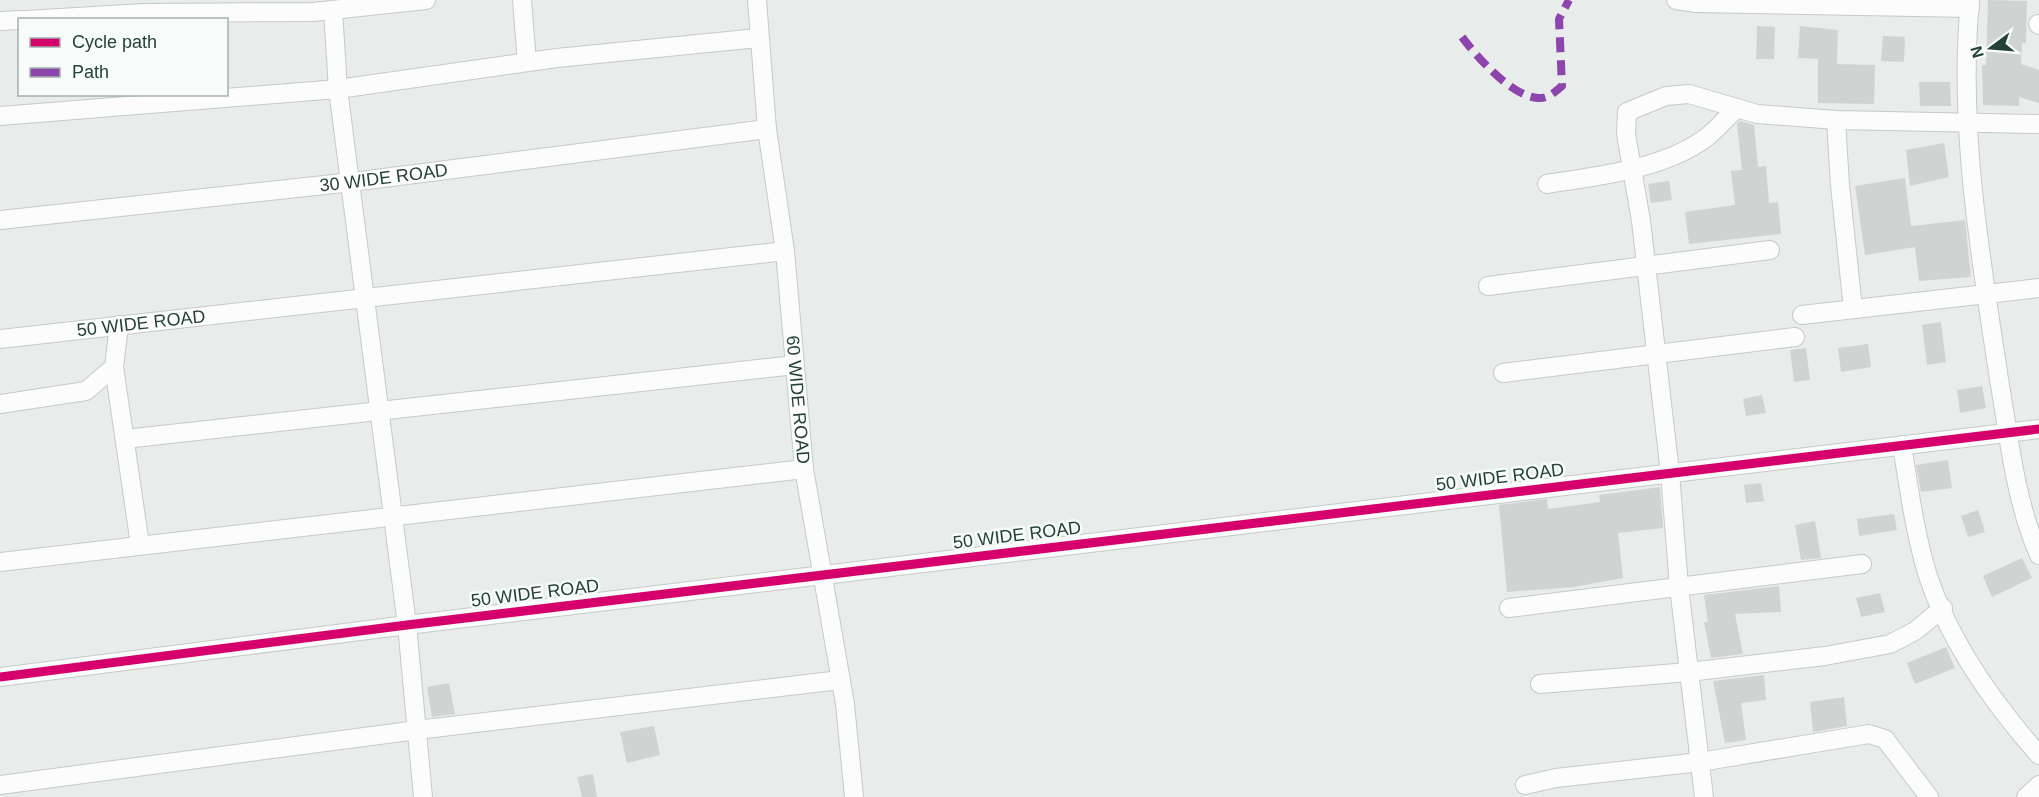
<svg xmlns="http://www.w3.org/2000/svg" width="2039" height="797" font-family="Helvetica,sans-serif">
  <rect width="100%" height="100%" fill="#e8edeb"/>
  <!-- building -->
  <g fill="#cfd4d2">
    <polygon points="1988,0 2027,1 2026,43 2022,43 2021,64 2039,70 2039,103 2019,97 2019,106 1983,105 1982,65 1986,65"/>
    <polygon points="1757,26 1775,27 1774,59 1756,59"/>
    <polygon points="1800,26 1838,30 1837,64 1875,65 1874,104 1818,103 1818,59 1798,58"/>
    <polygon points="1883,36 1905,37 1904,62 1881,61"/>
    <polygon points="1919,82 1950,82 1951,106 1920,106"/>
    <polygon points="1740,121 1754,125 1758,167 1766,166 1769,203 1778,202 1781,234 1689,244 1685,212 1735,205 1731,171 1742,170 1737,124"/>
    <polygon points="1944,143 1949,177 1910,186 1906,150"/>
    <polygon points="1905,178 1911,226 1965,220 1971,277 1919,281 1915,247 1865,255 1855,186"/>
    <polygon points="1669,181 1672,200 1651,203 1648,184"/>
    <polygon points="1941,322 1946,362 1927,365 1922,325"/>
    <polygon points="1868,344 1871,367 1841,372 1838,348"/>
    <polygon points="1806,348 1810,380 1794,382 1790,350"/>
    <polygon points="1982,386 1986,408 1960,413 1957,390"/>
    <polygon points="1762,395 1766,413 1746,416 1743,399"/>
    <polygon points="1948,460 1952,488 1921,492 1916,465"/>
    <polygon points="1761,483 1764,501 1746,503 1744,485"/>
    <polygon points="1660,487 1663,528 1618,533 1623,578 1574,587 1507,592 1499,505 1547,499 1548,509 1600,502 1599,495"/>
    <polygon points="1978,510 1985,532 1968,537 1961,516"/>
    <polygon points="1894,514 1897,530 1859,536 1857,519"/>
    <polygon points="1815,521 1821,558 1801,560 1795,525"/>
    <polygon points="2022,558 2032,578 1992,597 1983,576"/>
    <polygon points="1779,586 1781,612 1735,614 1743,654 1711,658 1704,622 1708,622 1704,595"/>
    <polygon points="1880,593 1885,612 1861,617 1856,598"/>
    <polygon points="1946,647 1955,668 1915,684 1907,663"/>
    <polygon points="1764,675 1766,700 1741,703 1746,740 1725,743 1713,681"/>
    <polygon points="449,683 455,714 432,717 427,687"/>
    <polygon points="1844,697 1847,726 1813,732 1810,702"/>
    <polygon points="654,726 660,755 627,763 620,732"/>
    <polygon points="593,774 597,797 582,797 577,777"/>
  </g>
  <g fill="none" stroke-linecap="round" stroke-linejoin="round">
    <!-- street casing -->
    <g stroke="#c5cac8" stroke-width="20">
      <g id="street">
        <polyline points="522,0 527,62"/>
        <path id="s1" d="M757,0l10,129 18,122 19,218 41,235 9,93"/>
        <polyline points="1676,0 1696,3 1970,8"/>
        <path d="M1970,0c-12,127 10,254 29,379 10,59 16,121 40,176"/>
        <polyline points="333,10 338,89 407,625 423,797"/>
        <polyline points="26,20 144,13 313,12 426,0"/>
        <polyline points="0,21 20,20"/>
        <polyline points="2038,24 2039,25"/>
        <polyline points="0,116 338,89 557,58 758,38"/>
        <polyline points="1836,120 1840,185 1853,309"/>
        <path d="M1547,184c51,-8 118,-15 160,-47 10,-8 20,-20 30,-29"/>
        <path id="s2" d="M0,220l352,-38 415,-53"/>
        <polyline points="1488,286 1770,250"/>
        <polyline points="1802,315 2039,288"/>
        <path id="s3" d="M0,339l785,-88"/>
        <polyline points="114,367 140,545"/>
        <polyline points="1503,373 1795,337"/>
        <polyline points="0,404 86,391 114,367 119,325"/>
        <polyline points="125,439 795,365"/>
        <path d="M1902,445c7,44 13,89 26,131 22,67 65,127 111,179"/>
        <polyline points="0,562 804,469"/>
        <polyline points="1509,608 1862,564"/>
        <polyline points="0,677 407,625 2039,429"/>
        <polyline points="1540,684 1689,672 1825,656 1890,644 1915,631 1943,608"/>
        <polyline points="0,785 417,730 840,680"/>
        <polyline points="1525,785 1556,778 1700,762 1869,734 1885,739 1929,797"/>
        <polyline points="1704,797 1679,587 1670,473 1641,221 1626,134 1627,112 1666,96 1689,94 1757,114 1836,120 2039,124"/>
        <polyline points="2026,797 2039,785"/>
      </g>
    </g>
    <!-- street -->
    <use href="#street" stroke="#fcfcfc" stroke-width="18"/>
    <!-- quiet -->
    <path stroke="#8e44ad" stroke-width="8" stroke-dasharray="15 8" stroke-linecap="butt" d="M1462,37c15,20 49,59 76,61 10,1 17,-6 24,-12l-3,-67 10,-19"/>
    <!-- cycleway casing -->
    <g stroke="#f7fbf9" stroke-width="13">
      <polyline id="cycleway" points="0,677 407,625 2039,429"/>
    </g>
    <!-- cycleway -->
    <use href="#cycleway" stroke="#d6006c" stroke-width="9"/>
  </g>
  <g text-anchor="middle" stroke-width="5" stroke-linejoin="round" paint-order="stroke">
    <!-- street labels -->
    <g font-size="18" fill="#24423a" stroke="#f7fbf9">
      <text dy="6" stroke="none"><textPath href="#s2" startOffset="386">30 WIDE ROAD</textPath></text>
      <text dy="6" stroke="none"><textPath href="#s3" startOffset="142">50 WIDE ROAD</textPath></text>
      <text dy="6" stroke="none"><textPath href="#s1" startOffset="402">60 WIDE ROAD</textPath></text>
      <text transform="translate(1500 477) rotate(-7)" y="6">50 WIDE ROAD</text>
      <text transform="translate(1017 535) rotate(-7)" y="6">50 WIDE ROAD</text>
      <text transform="translate(535 593) rotate(-7)" y="6">50 WIDE ROAD</text>
    </g>
  </g>
  <!-- legend -->
  <rect x="18" y="18" width="210" height="78" fill="#f7fbf9" stroke="#a3b1ad" stroke-width="1.5"/>
  <rect x="30" y="38" width="30" height="9" fill="#d6006c" stroke="#a3b1ad" stroke-width="1.5"/>
  <text x="72" y="48" font-size="18" fill="#24423a">Cycle path</text>
  <rect x="30" y="68" width="30" height="9" fill="#8e44ad" stroke="#a3b1ad" stroke-width="1.5"/>
  <text x="72" y="78" font-size="18" fill="#24423a">Path</text>
  <!-- north arrow -->
  <g transform="translate(1991 48) rotate(254)" stroke="#f7fbf9" stroke-width="4.5" paint-order="stroke">
  <path d="M0-4.5L10 22L0 15L-10 22Z" fill="#24423a"/>
  <text y="-9" font-size="16" font-weight="bold" text-anchor="middle" fill="#24423a">N</text>
  </g>
</svg>
